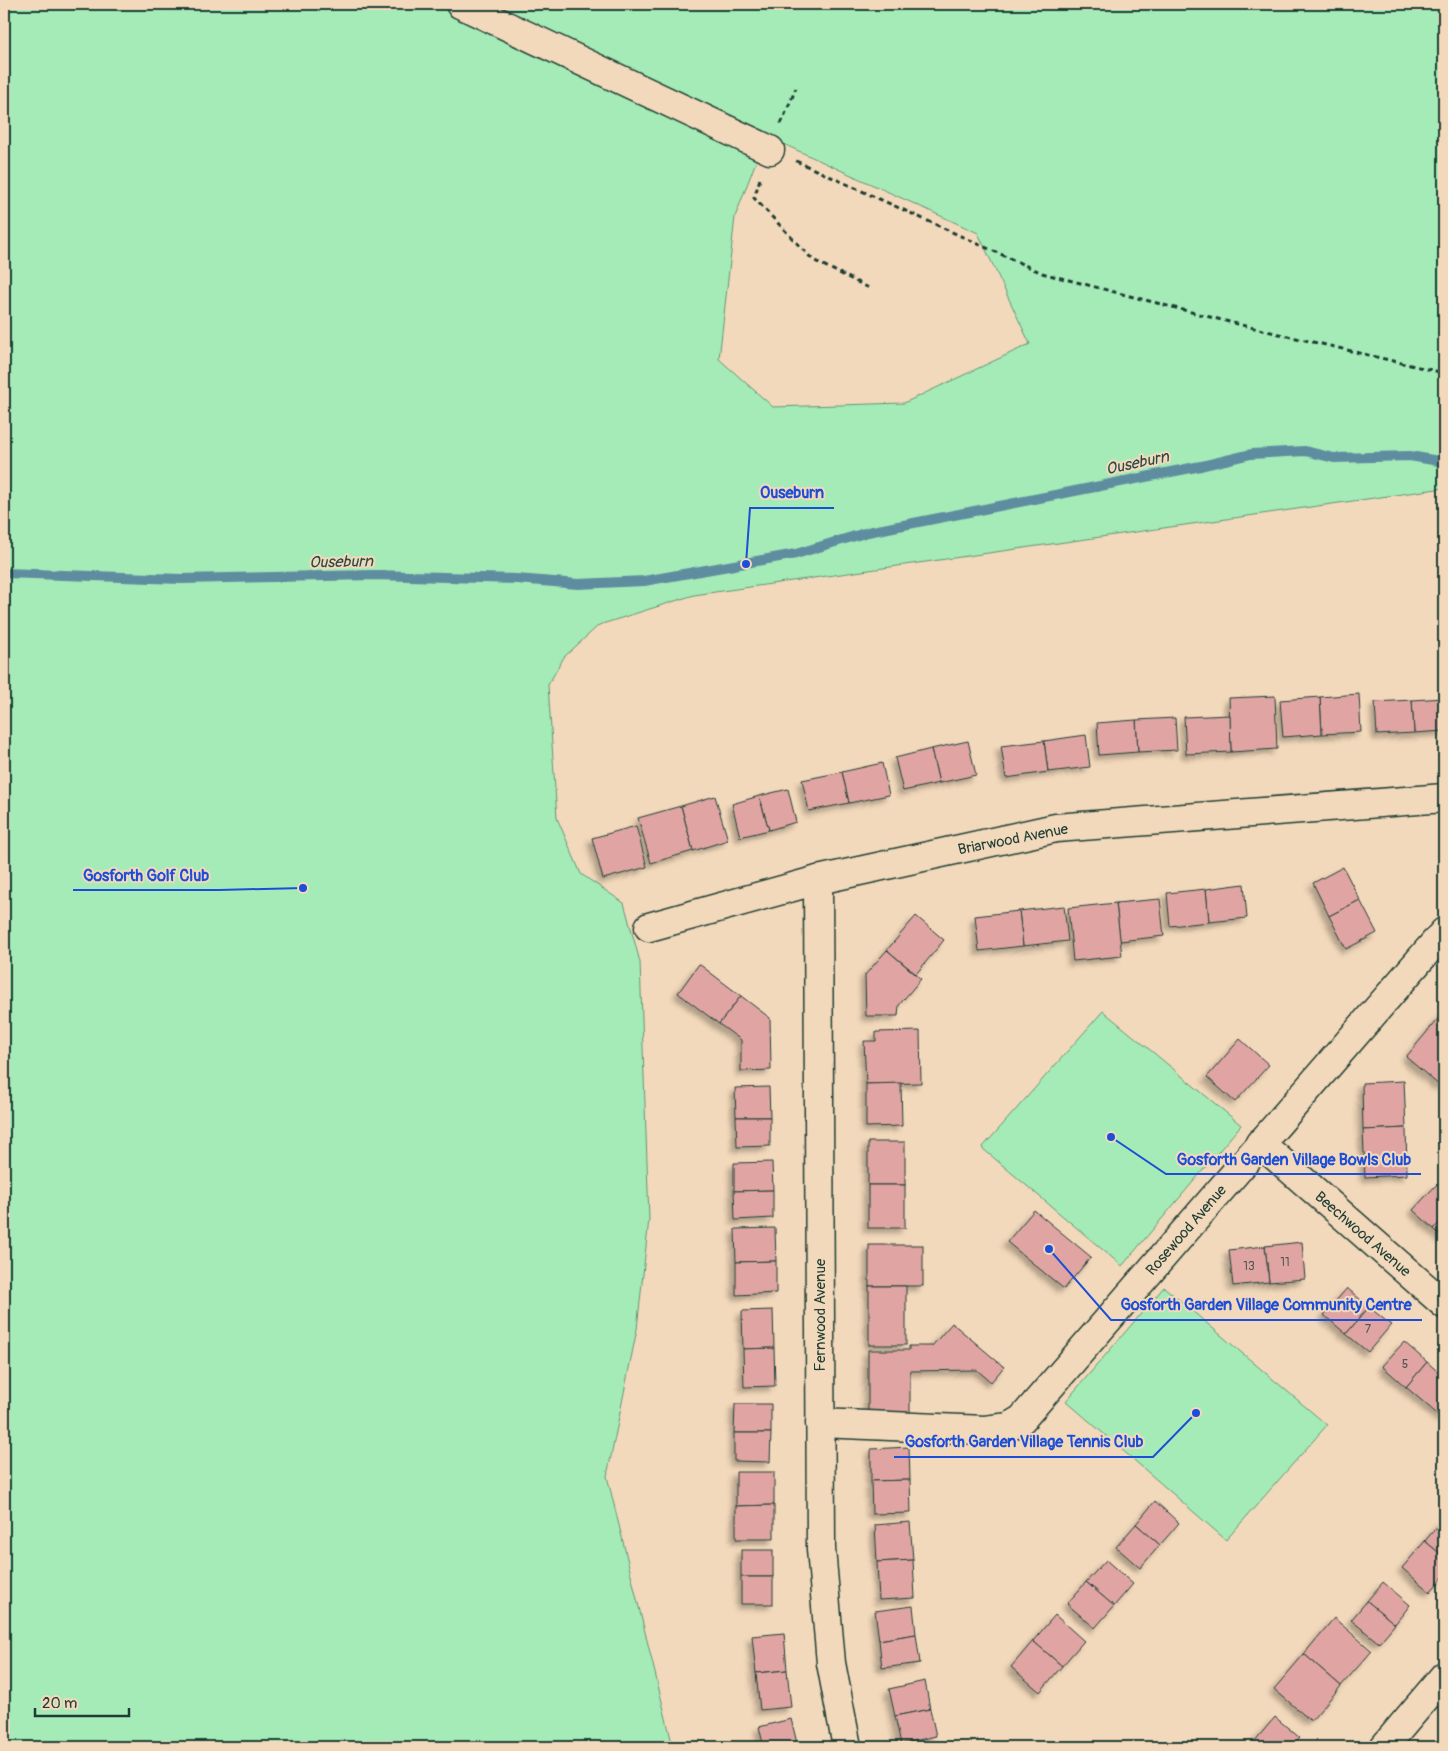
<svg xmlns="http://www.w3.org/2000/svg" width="1448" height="1751" font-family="Pangolin,sans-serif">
  <defs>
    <filter id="shadow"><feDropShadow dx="-4.5" dy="4.5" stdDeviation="2.5" flood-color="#0004"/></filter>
  </defs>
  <rect width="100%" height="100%" fill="#f3d9bb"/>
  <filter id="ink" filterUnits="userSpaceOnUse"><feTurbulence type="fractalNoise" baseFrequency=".02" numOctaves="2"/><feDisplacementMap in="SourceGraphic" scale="10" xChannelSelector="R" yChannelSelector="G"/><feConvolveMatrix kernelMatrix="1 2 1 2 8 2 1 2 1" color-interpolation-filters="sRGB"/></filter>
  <g filter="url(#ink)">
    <!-- green -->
    <g fill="#a5ebb7" stroke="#629476">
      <polygon points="4,4 434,4 576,72 758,156 735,217 719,359 773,407 904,403 1030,344 978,233 580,51 482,4 1444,4 1444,488 694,595 599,625 564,657 548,685 557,818 581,874 624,903 640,962 649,1219 637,1329 607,1476 673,1747 4,1747"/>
      <polygon points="1103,1011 1241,1125 1122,1266 982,1148"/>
      <polygon points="1164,1287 1327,1425 1226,1540 1066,1401"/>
    </g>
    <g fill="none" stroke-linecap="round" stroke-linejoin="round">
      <!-- stream -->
      <polyline stroke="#5f8da0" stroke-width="10" points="4,573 181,579 374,575 517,579 578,584 644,581 796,554 868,532 1201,466 1251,454 1305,451 1334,458 1410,456 1444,462"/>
    </g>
    <!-- building -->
    <g fill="#e0a5a3" stroke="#1f3d34" filter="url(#shadow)">
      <polygon points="1359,694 1361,732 1322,734 1320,697"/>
      <polygon points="1275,696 1277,749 1231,752 1229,698"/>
      <polygon points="1320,697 1322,734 1283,737 1280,700"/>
      <polygon points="1444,698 1444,731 1414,733 1412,700"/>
      <polygon points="1412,700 1414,733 1377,735 1375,702"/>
      <polygon points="1230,715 1231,752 1186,754 1184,717"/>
      <polygon points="1175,718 1177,750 1138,752 1136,720"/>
      <polygon points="1136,720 1138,752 1099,755 1097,723"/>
      <polygon points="1086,735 1090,767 1048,772 1044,741"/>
      <polygon points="968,741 976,775 939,783 931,749"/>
      <polygon points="1044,741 1048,772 1006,778 1001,746"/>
      <polygon points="931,749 939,783 903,791 895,758"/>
      <polygon points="882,763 889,795 849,803 842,772"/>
      <polygon points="842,772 849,803 809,811 802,780"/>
      <polygon points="788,789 796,822 769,830 759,796"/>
      <polygon points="715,796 728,840 693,851 681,806"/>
      <polygon points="759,796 769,830 740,837 732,804"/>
      <polygon points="681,806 693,851 651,863 638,818"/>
      <polygon points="636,826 647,867 603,879 592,838"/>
      <polygon points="1343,867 1360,900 1329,916 1313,883"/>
      <polygon points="1244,884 1247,918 1209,922 1206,889"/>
      <polygon points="1206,889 1209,922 1170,926 1167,893"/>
      <polygon points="1160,899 1164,936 1120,941 1116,903"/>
      <polygon points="1360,900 1377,933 1346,949 1329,916"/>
      <polygon points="1116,903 1122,956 1073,961 1068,908"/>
      <polygon points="1064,906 1068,941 1023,946 1019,911"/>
      <polygon points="1019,911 1023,946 979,951 975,916"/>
      <polygon points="916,916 944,940 916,974 887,950"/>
      <polygon points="887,950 921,979 899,1005 898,1016 866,1016 865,975"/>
      <polygon points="699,964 741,996 719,1024 678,993"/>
      <polygon points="741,996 770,1018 771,1070 741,1071 741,1040 719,1024"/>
      <polygon points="1444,1012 1444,1027 1436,1021"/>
      <polygon points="1436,1021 1444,1027 1444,1081 1440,1086 1406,1057"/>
      <polygon points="920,1031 921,1083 866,1084 864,1041 876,1041 876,1032"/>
      <polygon points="1240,1039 1269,1065 1235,1102 1207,1077"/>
      <polygon points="1404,1081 1406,1128 1363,1130 1362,1083"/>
      <polygon points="901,1083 902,1126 866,1127 866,1084"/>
      <polygon points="769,1087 770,1117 736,1117 735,1088"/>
      <polygon points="736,1117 770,1117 770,1146 737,1147"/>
      <polygon points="1406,1128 1407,1175 1365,1177 1363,1130"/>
      <rect x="868" y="1142" width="37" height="43"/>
      <polygon points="772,1162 773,1190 734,1191 734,1163"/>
      <polygon points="1437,1184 1444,1190 1444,1218 1434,1229 1413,1210"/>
      <rect x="868" y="1185" width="37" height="43"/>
      <polygon points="773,1190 773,1218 735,1220 734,1191"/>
      <polygon points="1034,1210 1091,1257 1064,1289 1007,1242"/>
      <polygon points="1444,1218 1444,1239 1434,1229"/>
      <polygon points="775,1228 776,1261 736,1262 735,1229"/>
      <polygon points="1302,1242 1305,1279 1269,1282 1265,1246"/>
      <rect x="869" y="1245" width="54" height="41"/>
      <polygon points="1265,1246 1269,1282 1233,1286 1229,1250"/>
      <polygon points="776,1261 776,1293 736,1295 736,1262"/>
      <rect x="869" y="1286" width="37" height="59"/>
      <polygon points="1347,1288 1369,1307 1346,1334 1324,1315"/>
      <polygon points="1369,1307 1391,1325 1368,1352 1346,1334"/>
      <polygon points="773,1310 774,1348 743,1349 742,1311"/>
      <polygon points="952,1323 1004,1367 991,1382 977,1370 910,1371 910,1413 868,1414 868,1350 909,1350 909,1346 932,1346"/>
      <polygon points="1404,1342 1427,1362 1406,1387 1382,1366"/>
      <polygon points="774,1348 775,1386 744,1387 743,1349"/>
      <polygon points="1427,1362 1444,1377 1443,1419 1406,1387"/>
      <polygon points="735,1404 771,1404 771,1433 734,1433"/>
      <polygon points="734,1433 771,1433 770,1462 734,1461"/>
      <polygon points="909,1447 910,1480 871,1481 871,1449"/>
      <polygon points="736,1472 774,1472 774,1505 736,1506"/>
      <polygon points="910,1480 911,1513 872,1514 871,1481"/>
      <polygon points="1155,1501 1179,1523 1160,1545 1136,1524"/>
      <polygon points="774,1505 774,1539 736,1539 736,1506"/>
      <polygon points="1444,1518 1444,1557 1425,1541"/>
      <polygon points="910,1522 913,1560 877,1562 875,1525"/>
      <polygon points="1136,1524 1160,1545 1140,1568 1116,1547"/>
      <polygon points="1425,1541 1444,1557 1444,1576 1430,1592 1402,1568"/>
      <rect x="741" y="1550" width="32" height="27"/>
      <polygon points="913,1560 915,1598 879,1600 877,1562"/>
      <polygon points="1106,1560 1133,1584 1114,1606 1086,1582"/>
      <rect x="741" y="1577" width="32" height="27"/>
      <polygon points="1086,1582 1114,1606 1095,1628 1067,1604"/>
      <polygon points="1383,1582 1410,1605 1395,1624 1367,1601"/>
      <polygon points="1367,1601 1395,1624 1379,1643 1351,1620"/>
      <polygon points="913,1606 916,1634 879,1640 875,1611"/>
      <polygon points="1055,1615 1084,1641 1062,1666 1033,1641"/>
      <polygon points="1334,1618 1372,1651 1341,1686 1304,1654"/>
      <polygon points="784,1633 787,1670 756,1673 752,1636"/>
      <polygon points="916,1634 920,1663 882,1668 879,1640"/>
      <polygon points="1033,1641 1062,1666 1040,1692 1011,1667"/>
      <polygon points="1304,1654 1341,1686 1311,1721 1274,1689"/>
      <polygon points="787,1670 791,1707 760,1710 756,1673"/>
      <polygon points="925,1681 930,1709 895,1716 889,1689"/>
      <polygon points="930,1709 936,1736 901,1744 895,1716"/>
      <polygon points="1275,1717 1300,1738 1292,1747 1258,1747 1253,1743"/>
      <polygon points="791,1719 798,1747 764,1747 759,1727"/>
    </g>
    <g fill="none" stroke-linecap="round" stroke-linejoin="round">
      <!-- minor casing -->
      <g stroke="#1f3d34" stroke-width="31">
        <g id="minor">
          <polyline points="460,4 770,150"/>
          <polyline points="818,880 821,1549 831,1663 847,1747"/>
          <polyline points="649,927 818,880 1056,828 1444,798"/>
          <polyline points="1260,1143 1444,1304"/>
          <polyline points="820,1423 985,1430 1009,1427 1022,1419 1444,932"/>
          <polyline points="1384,1747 1444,1676"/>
        </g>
      </g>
      <!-- path -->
      <g stroke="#1f3d34" stroke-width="3" stroke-dasharray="5 4" stroke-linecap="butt">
        <polyline points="781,124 796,88"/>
        <polyline points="796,161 1042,273 1233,323 1444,373"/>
        <polyline points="760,179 754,198 813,260 871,289"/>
      </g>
      <!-- minor -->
      <use href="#minor" stroke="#f3d9bb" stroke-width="28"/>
    </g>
  </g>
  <g text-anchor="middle" stroke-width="4" stroke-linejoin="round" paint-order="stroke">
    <!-- number labels -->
    <g font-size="12" fill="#4f5750">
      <text x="1285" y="1266">11</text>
      <text x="1249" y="1270">13</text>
      <text x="1368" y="1333">7</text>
      <text x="1405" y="1368">5</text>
    </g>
    <!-- street labels -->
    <g font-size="15" fill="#1f3d34" stroke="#f3d9bb">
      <text transform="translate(1013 839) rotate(-11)" y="5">Briarwood Avenue</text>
      <text transform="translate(1186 1230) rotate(-49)" y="5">Rosewood Avenue</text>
      <text transform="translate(1363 1234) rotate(41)" y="5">Beechwood Avenue</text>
      <text transform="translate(820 1315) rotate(-90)" y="5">Fernwood Avenue</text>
    </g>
    <!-- water labels -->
    <g font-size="16" font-style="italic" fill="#2a4a46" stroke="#f3d9bb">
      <text transform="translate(1137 462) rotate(-12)" y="6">Ouseburn</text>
      <text transform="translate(341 561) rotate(-1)" y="6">Ouseburn</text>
    </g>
  </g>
  <!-- callouts -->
  <path fill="none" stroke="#1d4ed8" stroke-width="2" d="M746 564L750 508H834M303 888L219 890H73M1111 1137L1166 1174H1421M1049 1249L1111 1320H1422M1196 1413L1153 1457H894"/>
  <g fill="#1d4ed8" stroke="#f3d9bb" stroke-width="2">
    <circle cx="746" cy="564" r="5"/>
    <circle cx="303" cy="888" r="5"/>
    <circle cx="1111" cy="1137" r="5"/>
    <circle cx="1049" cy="1249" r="5"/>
    <circle cx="1196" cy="1413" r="5"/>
  </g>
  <g font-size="16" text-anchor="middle" font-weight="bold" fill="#1d4ed8" stroke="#f3d9bb" stroke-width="4" stroke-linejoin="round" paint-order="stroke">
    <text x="792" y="498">Ouseburn</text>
    <text x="146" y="881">Gosforth Golf Club</text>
    <text x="1294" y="1165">Gosforth Garden Village Bowls Club</text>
    <text x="1266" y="1310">Gosforth Garden Village Community Centre</text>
    <text x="1024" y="1447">Gosforth Garden Village Tennis Club</text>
  </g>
  <!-- margin -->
  <rect width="1448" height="1751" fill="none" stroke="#f3d9bb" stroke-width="20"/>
  <rect x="10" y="10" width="1428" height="1731" fill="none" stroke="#1f3d34" stroke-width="2" filter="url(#ink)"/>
  <!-- scale -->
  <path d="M35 1708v8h94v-8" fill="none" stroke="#1f3d34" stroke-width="2.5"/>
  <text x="42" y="1708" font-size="15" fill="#1f3d34" stroke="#f3d9bb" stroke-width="4" paint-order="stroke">20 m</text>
</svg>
